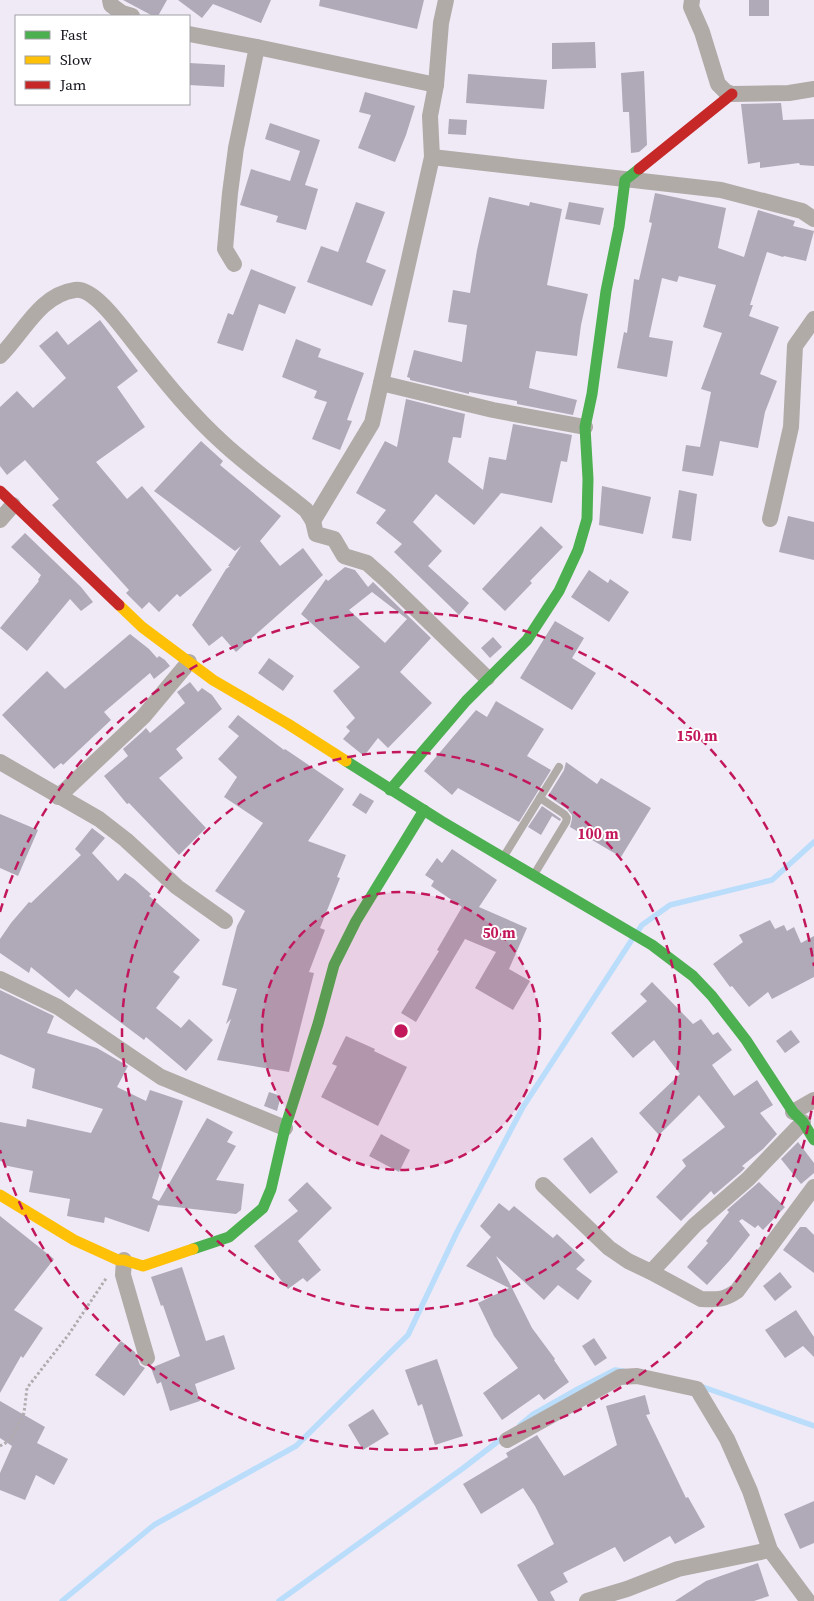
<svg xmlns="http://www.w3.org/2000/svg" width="814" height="1601" font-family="'Source Serif 4',serif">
  <rect width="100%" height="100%" fill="#f0eaf7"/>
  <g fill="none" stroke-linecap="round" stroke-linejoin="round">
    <!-- stream -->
    <g stroke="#b9ddfa" stroke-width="5.5">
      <polyline points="638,931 642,925 670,905 772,880 814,842"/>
      <polyline points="700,1386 814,1426"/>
      <polyline points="520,1425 532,1415 578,1389 615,1370 623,1371"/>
      <polyline points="62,1601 154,1525 296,1446 408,1335 457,1232 523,1107 633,938"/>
      <polyline points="279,1601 462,1469 505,1436"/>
    </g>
  </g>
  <!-- building -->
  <g fill="#b0a9b8" fill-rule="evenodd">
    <polygon points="123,0 167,0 158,16 153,16"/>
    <polygon points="178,0 271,0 261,23 213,4 202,18"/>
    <polygon points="320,0 424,0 417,29 319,6"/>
    <rect x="749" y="0" width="20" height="16"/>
    <polygon points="595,42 596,68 552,69 552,43"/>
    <polygon points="189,63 225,65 224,87 189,85"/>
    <polygon points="644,71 647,145 639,152 631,153 629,112 623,112 621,73"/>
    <polygon points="468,74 547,80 544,109 466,103"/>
    <polygon points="365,92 415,106 406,135 395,162 358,148 371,115 359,112"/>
    <polygon points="781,103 783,120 814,119 814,166 800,165 799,163 760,168 760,162 748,164 741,104"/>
    <polygon points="449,119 467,120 466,135 448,134"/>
    <polygon points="270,123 320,140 305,185 318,189 306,230 276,222 278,216 240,205 251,169 290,181 300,151 265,139"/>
    <polygon points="655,193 726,208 718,248 744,257 758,210 795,221 793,226 814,231 806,261 784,256 783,257 767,252 750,305 753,305 749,316 779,327 760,374 777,381 765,412 758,448 720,441 713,476 682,471 686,445 700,447 711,392 701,389 722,333 703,327 716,285 679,276 677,282 662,278 649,337 673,341 667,377 617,368 624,332 627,333 634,279 639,280 652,223 649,222"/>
    <polygon points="489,197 529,206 530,202 562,209 547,285 588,294 581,325 577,356 536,351 529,388 577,400 573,415 517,404 517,401 469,392 469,394 410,380 410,378 407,377 414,350 462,362 467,325 448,322 453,290 470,293 477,250"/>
    <polygon points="356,202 385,212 366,262 386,270 372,306 307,282 321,246 338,252"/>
    <polygon points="569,202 604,208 600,225 565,219"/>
    <polygon points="251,269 296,287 285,314 259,304 243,351 217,343 228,313 233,315"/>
    <polygon points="100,320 138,371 117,387 145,427 96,462 127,499 142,486 212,570 180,597 177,594 159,612 149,602 142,609 126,593 129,590 52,505 59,499 25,460 7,475 0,466 0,407 17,391 33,408 66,378 39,346 57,331 68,345"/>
    <polygon points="296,339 321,349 318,357 364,373 347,420 352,421 340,450 312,439 327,402 314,398 317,391 282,377"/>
    <polygon points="406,399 465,414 461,438 453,437 448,462 483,490 489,457 506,460 513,424 572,435 567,462 561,461 552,503 501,493 474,525 436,494 413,522 442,551 428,566 469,603 459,615 394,552 402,544 376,523 386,510 356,493 385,441 397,447"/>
    <polygon points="201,441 223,461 220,465 281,516 260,541 280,566 303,548 323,575 236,652 222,636 209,646 192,625 226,569 230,566 228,566 241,546 235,551 154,491"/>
    <polygon points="602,486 651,497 643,534 599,525"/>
    <polygon points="679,490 697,494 691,541 672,538"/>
    <polygon points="788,516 814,522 814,560 779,552"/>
    <polygon points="541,526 563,547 530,581 532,583 505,611 482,589"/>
    <polygon points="25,533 81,587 93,602 81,611 70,599 27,651 0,628 39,581 38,580 41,575 11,547"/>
    <path d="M345,567l10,3 13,17 5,-5 58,56 -31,34 32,31 -44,45 -10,-10 -14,18 -21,-17 7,-8 -4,-4 9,-9 -22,-27 27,-24 -59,-53 25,-35 2,2zM372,592l35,27 -22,24 -36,-33z"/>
    <polygon points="589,570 608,583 610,579 629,592 609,622 571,597"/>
    <polygon points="555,621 584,638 572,658 596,673 572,710 520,678"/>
    <polygon points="130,634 149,649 157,658 159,656 165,660 170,666 154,679 150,673 104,712 111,720 63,765 61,763 54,769 2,715 47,671 65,689"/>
    <polygon points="493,637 502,647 490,658 481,648"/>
    <polygon points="269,658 294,676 283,691 258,673"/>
    <polygon points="190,682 198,692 202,688 212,695 222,709 176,749 183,758 159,778 206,828 179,855 129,803 127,804 104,776 128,756 123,749 141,733 146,728 150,733 185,703 177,692"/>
    <polygon points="496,701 544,729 527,756 551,770 519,822 458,788 452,795 424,771 476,710 487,717"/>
    <polygon points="238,715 284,750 285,749 344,789 308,841 346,855 337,877 340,878 320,928 325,930 309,972 314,973 289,1072 217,1060 231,1019 226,1024 237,989 222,985 237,926 245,911 215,891 263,823 224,797 237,777 218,759 239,736 228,727"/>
    <polygon points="566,762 597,784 601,778 651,808 621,857 570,827 572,819 572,815 567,809 548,796 564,770"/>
    <polygon points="360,793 374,801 366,814 352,805"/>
    <polygon points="542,806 561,819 560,821 552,816 541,835 528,827"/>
    <polygon points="0,814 38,830 18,876 0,868"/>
    <polygon points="92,828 105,838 92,853 118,881 125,873 134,879 151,894 149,896 200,940 173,972 180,977 156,1008 181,1028 189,1019 213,1040 186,1071 146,1037 144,1040 76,989 69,998 31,967 29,973 0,953 0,939 11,923 29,902 31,903 81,855 75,849"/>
    <polygon points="452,849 497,880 479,907 527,928 509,969 530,981 513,1010 475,988 496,952 465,939 416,1022 401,1013 439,951 437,950 462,907 431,886 434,881 425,875 437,858 442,863"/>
    <polygon points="770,920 775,929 784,925 787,931 794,927 801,943 814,936 814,977 772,999 768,992 749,1007 732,986 730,987 713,964 743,942 739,935"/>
    <polygon points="652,982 693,1024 701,1019 713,1035 718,1032 732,1050 712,1065 734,1096 757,1080 773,1105 760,1113 777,1134 763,1149 742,1166 745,1168 741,1172 714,1195 711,1191 681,1221 656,1197 686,1166 682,1160 725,1127 699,1095 659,1135 639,1113 680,1074 654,1040 633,1058 611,1033 647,1001 640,994"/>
    <polygon points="0,990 54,1016 47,1033 97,1048 128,1066 117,1087 146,1101 150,1090 183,1101 152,1198 159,1201 207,1118 233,1132 227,1142 236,1146 216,1180 244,1184 241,1210 236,1214 158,1205 149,1232 105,1217 104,1223 67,1216 70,1199 29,1192 33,1171 3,1165 4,1162 0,1161 0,1122 26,1127 27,1119 91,1133 103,1109 32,1088 35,1069 0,1054"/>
    <polygon points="791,1030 800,1042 785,1053 776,1041"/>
    <polygon points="346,1036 375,1049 374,1051 407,1067 378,1126 321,1097 337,1066 332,1064"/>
    <polygon points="269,1092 281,1096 277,1111 264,1106"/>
    <polygon points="381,1134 410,1150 399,1172 369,1156"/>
    <polygon points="592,1137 618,1172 590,1194 563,1159"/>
    <polygon points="798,1142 814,1163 814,1173 801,1184 781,1159"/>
    <polygon points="307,1182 332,1208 298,1241 321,1270 307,1282 303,1278 288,1289 254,1246 298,1211 288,1200"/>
    <polygon points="759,1182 785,1207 763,1230 758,1225 755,1228 742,1219 739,1221 750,1235 730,1260 707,1285 687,1267 708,1243 706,1241 729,1212 727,1210"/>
    <polygon points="499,1203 509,1211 514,1206 553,1238 557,1234 585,1260 576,1269 592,1281 578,1300 558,1285 544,1300 496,1256 532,1328 555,1359 554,1360 569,1382 544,1400 539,1394 502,1420 483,1393 518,1368 494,1336 478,1303 509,1288 466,1266 491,1237 480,1226"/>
    <polygon points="0,1216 54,1259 14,1310 43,1328 23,1358 21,1356 0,1393"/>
    <polygon points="800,1227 806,1227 814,1235 814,1273 783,1250"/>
    <polygon points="182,1267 206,1341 224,1335 235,1369 195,1384 200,1401 170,1411 161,1382 157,1384 151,1368 180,1356 163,1305 161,1306 151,1277"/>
    <polygon points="780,1272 792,1287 775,1301 763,1286"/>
    <polygon points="796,1310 814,1337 814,1357 803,1346 785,1358 765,1330"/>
    <polygon points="594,1338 607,1358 595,1366 582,1346"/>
    <polygon points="121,1341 135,1352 140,1365 145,1368 124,1396 95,1375"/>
    <polygon points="437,1359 463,1436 435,1445 422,1404 418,1406 405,1370"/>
    <polygon points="645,1395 650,1414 646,1415 686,1498 688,1497 705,1527 675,1544 670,1536 624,1562 615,1547 563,1573 568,1582 550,1592 555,1601 538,1601 517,1565 554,1544 535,1506 523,1488 481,1514 463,1484 508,1457 506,1453 537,1435 564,1476 617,1445 606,1406"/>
    <polygon points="0,1401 45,1427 37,1443 68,1459 54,1485 36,1475 25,1500 0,1490 0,1473 12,1446 0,1438"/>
    <polygon points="373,1409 389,1434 363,1450 348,1425"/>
    <polygon points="814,1501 814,1543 800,1549 784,1514"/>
    <polygon points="758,1563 769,1596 754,1601 675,1601 706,1581"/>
  </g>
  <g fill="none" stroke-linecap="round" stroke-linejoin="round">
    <!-- path -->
    <polyline stroke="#b0acae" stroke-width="3" stroke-dasharray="2.5 2.5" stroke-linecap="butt" points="0,1446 11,1440 24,1413 27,1388 69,1334 107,1277"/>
    <!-- lane -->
    <g stroke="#b1aba8" stroke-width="8">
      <polyline points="504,856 559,767"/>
      <polyline points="535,873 566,822 567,818 564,814 540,798"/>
    </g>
    <!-- street -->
    <g stroke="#b1aba8" stroke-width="16">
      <polyline points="110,0 111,5 122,13 132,16"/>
      <polyline points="692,0 691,7 702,32 718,84 725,91 732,94 789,93 814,89"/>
      <polyline points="189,34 257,47 436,85"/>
      <polyline points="432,157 721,190 802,211 814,219"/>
      <polyline points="234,264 225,249 230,193 236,148 257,47"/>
      <path d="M0,356c23,-22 39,-61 75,-66 21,-3 52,45 65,60 26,33 52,65 83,93 26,24 56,45 83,67l7,11 3,13 18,5 10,17 23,7 19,17 101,98"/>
      <polyline points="381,383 493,410 585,427"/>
      <polyline points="770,519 791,427 795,346 814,319"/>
      <polyline points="0,520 13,505"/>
      <polyline points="313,521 372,423 432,157 430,116 436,85 441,23 446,0"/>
      <polyline points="0,762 99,819 126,840 177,887 225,921"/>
      <polyline points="58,797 143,717 189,662"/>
      <polyline points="0,979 58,1007 161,1077 285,1128"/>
      <polyline points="793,1112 814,1100"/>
      <path d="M543,1185l66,63 19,13 23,11 50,27c16,1 23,1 36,-8l77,-104"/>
      <polyline points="124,1260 123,1275 147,1358"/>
      <polyline points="651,1272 695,1225 748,1179 803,1122"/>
      <polyline points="507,1440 620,1377 637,1376 697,1389 727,1439 750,1491 770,1550 808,1601"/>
      <polyline points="587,1601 627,1589 678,1569 770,1550"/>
    </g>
    <!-- fast -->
    <g stroke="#4caf50" stroke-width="11">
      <polyline points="346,761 441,821 652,945 693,976 712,996 746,1040 793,1112 803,1122 814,1140"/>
      <polyline points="390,790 466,701 527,640 559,591 578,550 587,519 588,479 585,427 592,394 606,291 619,227 625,180 639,169"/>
      <polyline points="193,1249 229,1237 263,1208 271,1189 285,1128 318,1024 334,965 356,921 424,810"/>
    </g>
    <!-- slow -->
    <g stroke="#ffc107" stroke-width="11">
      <polyline points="119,605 142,627 213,680 288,724 346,761"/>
      <polyline points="0,1195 74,1240 118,1260 124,1260 143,1266 193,1249"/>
    </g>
    <!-- jam -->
    <g stroke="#c62828" stroke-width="11">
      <polyline points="639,169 732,94"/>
      <polyline points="0,491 119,605"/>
    </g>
  </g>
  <!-- distance rings -->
  <circle cx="401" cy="1031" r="139" fill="#c2185b" fill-opacity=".12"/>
  <g fill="none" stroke="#c2185b" stroke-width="2.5" stroke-dasharray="9 6">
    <circle cx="401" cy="1031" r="139"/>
    <circle cx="401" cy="1031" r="279"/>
    <path d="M814 1096A418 418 0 0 1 0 1150M0 912A418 418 0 0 1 814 966"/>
  </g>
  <circle cx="401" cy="1031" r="8" fill="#c2185b" stroke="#fff" stroke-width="2.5"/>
  <g font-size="15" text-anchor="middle" font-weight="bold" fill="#c2185b" stroke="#fff" stroke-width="4" stroke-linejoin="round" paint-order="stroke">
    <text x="697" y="741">150 m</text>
    <text x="598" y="839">100 m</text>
    <text x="499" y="938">50 m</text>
  </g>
  <!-- legend -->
  <rect x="15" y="15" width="175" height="90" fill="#ffffff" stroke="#a19fa3"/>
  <rect x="25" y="31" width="25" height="8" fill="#4caf50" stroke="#a19fa3"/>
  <text x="60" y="40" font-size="15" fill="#140f19">Fast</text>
  <rect x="25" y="56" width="25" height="8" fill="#ffc107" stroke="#a19fa3"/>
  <text x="60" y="65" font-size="15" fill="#140f19">Slow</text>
  <rect x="25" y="81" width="25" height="8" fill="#c62828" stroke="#a19fa3"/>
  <text x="60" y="90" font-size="15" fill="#140f19">Jam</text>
</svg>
